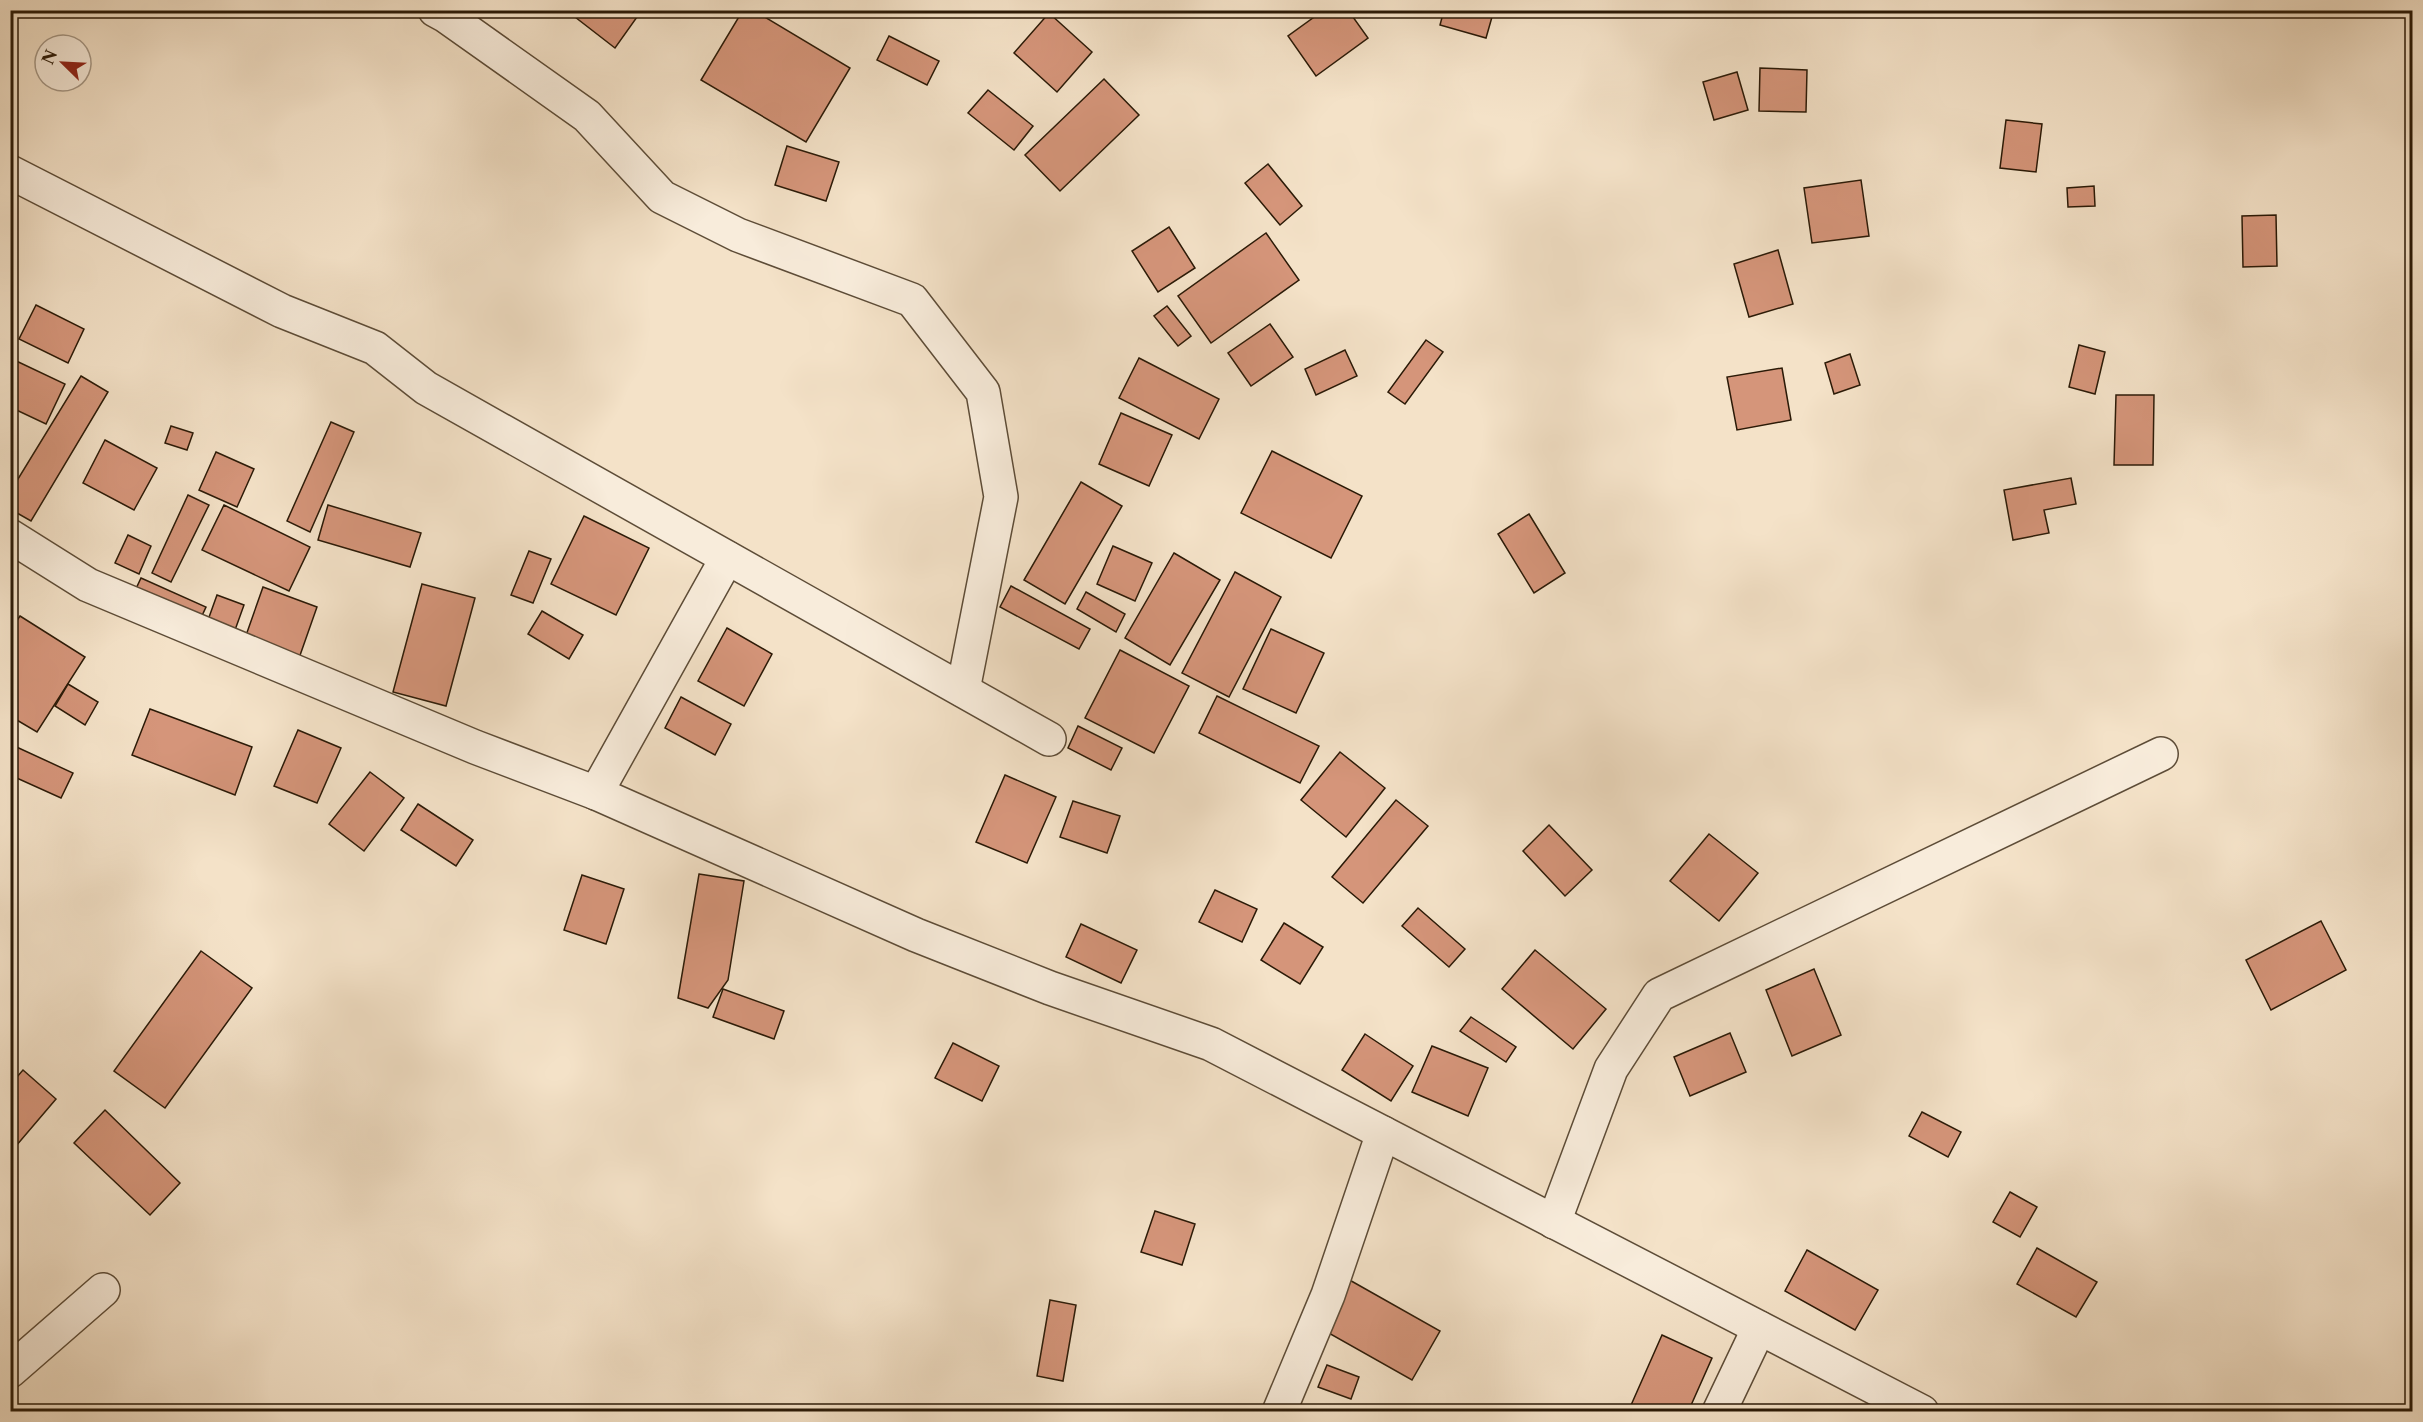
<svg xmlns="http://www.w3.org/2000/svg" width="2423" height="1422" font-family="'Libre Caslon Text',serif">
  <rect width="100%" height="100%" fill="#f4e2c8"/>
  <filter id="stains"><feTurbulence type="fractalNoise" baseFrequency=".00333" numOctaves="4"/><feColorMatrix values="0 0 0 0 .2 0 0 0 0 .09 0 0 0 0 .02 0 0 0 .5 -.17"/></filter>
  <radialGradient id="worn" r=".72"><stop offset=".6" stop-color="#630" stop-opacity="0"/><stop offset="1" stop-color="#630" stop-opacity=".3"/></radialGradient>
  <!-- building -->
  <g fill="#d5957a" stroke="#2b1a07" stroke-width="1.5">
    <polygon points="566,10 642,10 615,48"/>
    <polygon points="743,10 753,10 850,68 806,142 701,80"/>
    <polygon points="1324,10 1348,10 1368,38 1316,76 1288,36"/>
    <polygon points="1444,10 1494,10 1486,38 1440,25"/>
    <polygon points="1049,13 1092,52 1057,92 1014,53"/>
    <polygon points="889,36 939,61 927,85 877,60"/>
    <polygon points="1760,68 1807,70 1806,112 1759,111"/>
    <polygon points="1737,72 1748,110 1714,120 1703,82"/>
    <polygon points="1104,79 1139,115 1060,191 1025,155"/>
    <polygon points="988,90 1033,126 1014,150 968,113"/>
    <polygon points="2006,120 2042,124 2036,172 2000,168"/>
    <polygon points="787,146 839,162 826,201 775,185"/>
    <polygon points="1268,164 1302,206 1280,225 1245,183"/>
    <polygon points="1861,180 1869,236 1812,243 1804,188"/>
    <polygon points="2094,186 2095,206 2068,207 2067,188"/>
    <polygon points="2276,215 2277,266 2243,267 2242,216"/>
    <polygon points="1169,227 1195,268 1158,292 1132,251"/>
    <polygon points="1266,233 1299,280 1211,343 1178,296"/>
    <polygon points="1778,250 1793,304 1749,317 1734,264"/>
    <polygon points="36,305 84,329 68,363 19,339"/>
    <polygon points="1167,306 1191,336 1178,346 1154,316"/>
    <polygon points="1270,324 1293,357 1251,386 1228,353"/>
    <polygon points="1426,340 1443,352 1405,404 1388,392"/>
    <polygon points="2079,345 2105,352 2095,394 2069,387"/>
    <polygon points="1345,350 1357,376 1316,395 1305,369"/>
    <polygon points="1850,354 1860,385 1834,394 1825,363"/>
    <polygon points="10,358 65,384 46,424 10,407"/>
    <polygon points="1139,358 1219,399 1199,439 1119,398"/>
    <polygon points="1782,368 1791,420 1737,430 1727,377"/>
    <polygon points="81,376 108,392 31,521 10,509 10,492"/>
    <polygon points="2116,395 2154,395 2153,465 2114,465"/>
    <polygon points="1121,413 1172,435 1149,486 1099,464"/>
    <polygon points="331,422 354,432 310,532 287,521"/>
    <polygon points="171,426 193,433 187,450 165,443"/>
    <polygon points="105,440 157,468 134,510 83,483"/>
    <polygon points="1272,451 1362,496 1331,558 1241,513"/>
    <polygon points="216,452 254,469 237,507 199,490"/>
    <polygon points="2071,478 2076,504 2044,510 2049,533 2013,540 2004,490"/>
    <polygon points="1081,482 1122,506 1065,604 1024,580"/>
    <polygon points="188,495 209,505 171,582 152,573"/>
    <polygon points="224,505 310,547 289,591 202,550"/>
    <polygon points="328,505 421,533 410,567 318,540"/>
    <polygon points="1529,514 1565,573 1534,593 1498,534"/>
    <polygon points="584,516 649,548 616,615 551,584"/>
    <polygon points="128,535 151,546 139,574 115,563"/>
    <polygon points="1113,546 1152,563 1135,601 1097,584"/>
    <polygon points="529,551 551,559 533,603 511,595"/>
    <polygon points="1174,553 1220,580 1170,665 1125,638"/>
    <polygon points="1235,572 1281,597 1229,697 1182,673"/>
    <polygon points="141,578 206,607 199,622 134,593"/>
    <polygon points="422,584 475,598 446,706 393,692"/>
    <polygon points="1011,586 1090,629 1079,649 1000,607"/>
    <polygon points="263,587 317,607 298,661 244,641"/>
    <polygon points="1086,592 1125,614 1116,632 1077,609"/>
    <polygon points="217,595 244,605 235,630 208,620"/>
    <polygon points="542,611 583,635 569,659 528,634"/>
    <polygon points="20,616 85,657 37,732 10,716 10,631"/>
    <polygon points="727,628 772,654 744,706 698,681"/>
    <polygon points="1271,629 1324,653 1296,713 1243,689"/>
    <polygon points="1120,650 1189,686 1154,753 1085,718"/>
    <polygon points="68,684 98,702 85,725 55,706"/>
    <polygon points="1217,696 1319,746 1300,783 1199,733"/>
    <polygon points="681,697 731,724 715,755 665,728"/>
    <polygon points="150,709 252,747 235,795 132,755"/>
    <polygon points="1078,726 1122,748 1111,770 1068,748"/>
    <polygon points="298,730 341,748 317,803 274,786"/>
    <polygon points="10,744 73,773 61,798 10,775"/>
    <polygon points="1340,752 1385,788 1346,837 1301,800"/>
    <polygon points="370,772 404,798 364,851 329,824"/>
    <polygon points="1005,775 1056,797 1027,863 976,842"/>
    <polygon points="1396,800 1428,826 1363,903 1332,877"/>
    <polygon points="1073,801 1120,816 1107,853 1060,837"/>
    <polygon points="418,804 473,840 456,866 401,830"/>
    <polygon points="1549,825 1592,870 1565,896 1523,851"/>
    <polygon points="1709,834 1758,873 1719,921 1670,881"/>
    <polygon points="699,874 744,881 728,980 708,1008 678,998"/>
    <polygon points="582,875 624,889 606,944 564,930"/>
    <polygon points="1215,890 1257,909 1242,942 1199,922"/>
    <polygon points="1418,908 1465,949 1449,967 1402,926"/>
    <polygon points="10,920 16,923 10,936"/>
    <polygon points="2321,921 2346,970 2271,1010 2246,960"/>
    <polygon points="1284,923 1323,947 1300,984 1261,960"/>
    <polygon points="1081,924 1137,950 1121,983 1066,957"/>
    <polygon points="1535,950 1606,1009 1573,1049 1502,989"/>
    <polygon points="201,951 252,988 165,1108 114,1071"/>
    <polygon points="1814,969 1841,1035 1792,1056 1766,990"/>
    <polygon points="723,989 784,1011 774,1039 713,1017"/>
    <polygon points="1471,1017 1516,1047 1506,1062 1460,1031"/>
    <polygon points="1730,1033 1746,1072 1690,1096 1674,1057"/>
    <polygon points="1365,1034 1413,1066 1391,1101 1342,1070"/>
    <polygon points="953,1043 999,1066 982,1101 935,1078"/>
    <polygon points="1432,1046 1488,1068 1468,1116 1412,1092"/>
    <polygon points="23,1070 56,1099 10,1153 10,1085"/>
    <polygon points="105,1110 180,1183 150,1215 74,1143"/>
    <polygon points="1922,1112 1961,1132 1948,1157 1909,1136"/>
    <polygon points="2010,1192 2037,1207 2020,1237 1993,1222"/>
    <polygon points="1155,1211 1195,1224 1182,1265 1141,1252"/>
    <polygon points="2037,1248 2097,1282 2076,1317 2017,1284"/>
    <polygon points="1807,1250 1878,1290 1855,1330 1785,1291"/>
    <polygon points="1346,1278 1440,1331 1412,1380 1318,1327"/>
    <polygon points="1050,1300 1076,1305 1063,1381 1037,1376"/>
    <polygon points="1662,1335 1712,1358 1688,1412 1628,1412"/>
    <polygon points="1327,1365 1359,1377 1351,1399 1318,1387"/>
  </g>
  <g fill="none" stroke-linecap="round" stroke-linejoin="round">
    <!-- minor casing -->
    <g stroke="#5d4c37" stroke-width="36">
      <g id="minor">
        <polyline points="435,10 446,16 587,116 662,197 738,235 912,300 983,392 1001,497 963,690"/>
        <polyline points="10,172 282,311 375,348 426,388 1049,739"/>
        <polyline points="10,536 88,585 475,747 596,793 916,935 1050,988 1211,1044 1922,1412"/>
        <polyline points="596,793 727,558"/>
        <polyline points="1554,1222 1611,1069 1659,995 2161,754"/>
        <polyline points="10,1371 103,1290"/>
        <polyline points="1279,1412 1328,1295 1383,1133"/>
        <polyline points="1719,1412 1759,1328"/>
      </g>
    </g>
    <!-- minor -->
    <use href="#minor" stroke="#f8ecdb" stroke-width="33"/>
  </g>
  <!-- margin -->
  <rect width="2423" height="1422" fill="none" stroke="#f4e2c8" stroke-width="36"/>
  <rect x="12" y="12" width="2399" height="1398" fill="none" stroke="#2b1a07" stroke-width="3"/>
  <rect x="18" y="18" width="2387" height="1386" fill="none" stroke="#2b1a07" stroke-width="1.5"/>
  <!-- north arrow -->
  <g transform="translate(63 63) rotate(294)"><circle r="28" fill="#f8ecdb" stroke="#a69886" stroke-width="1.5"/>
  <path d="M0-4.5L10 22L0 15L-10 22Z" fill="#8f2418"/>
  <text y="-9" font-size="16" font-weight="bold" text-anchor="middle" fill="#2b1a07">N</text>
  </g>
  <rect width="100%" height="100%" filter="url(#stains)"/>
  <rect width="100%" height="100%" fill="url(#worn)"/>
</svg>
